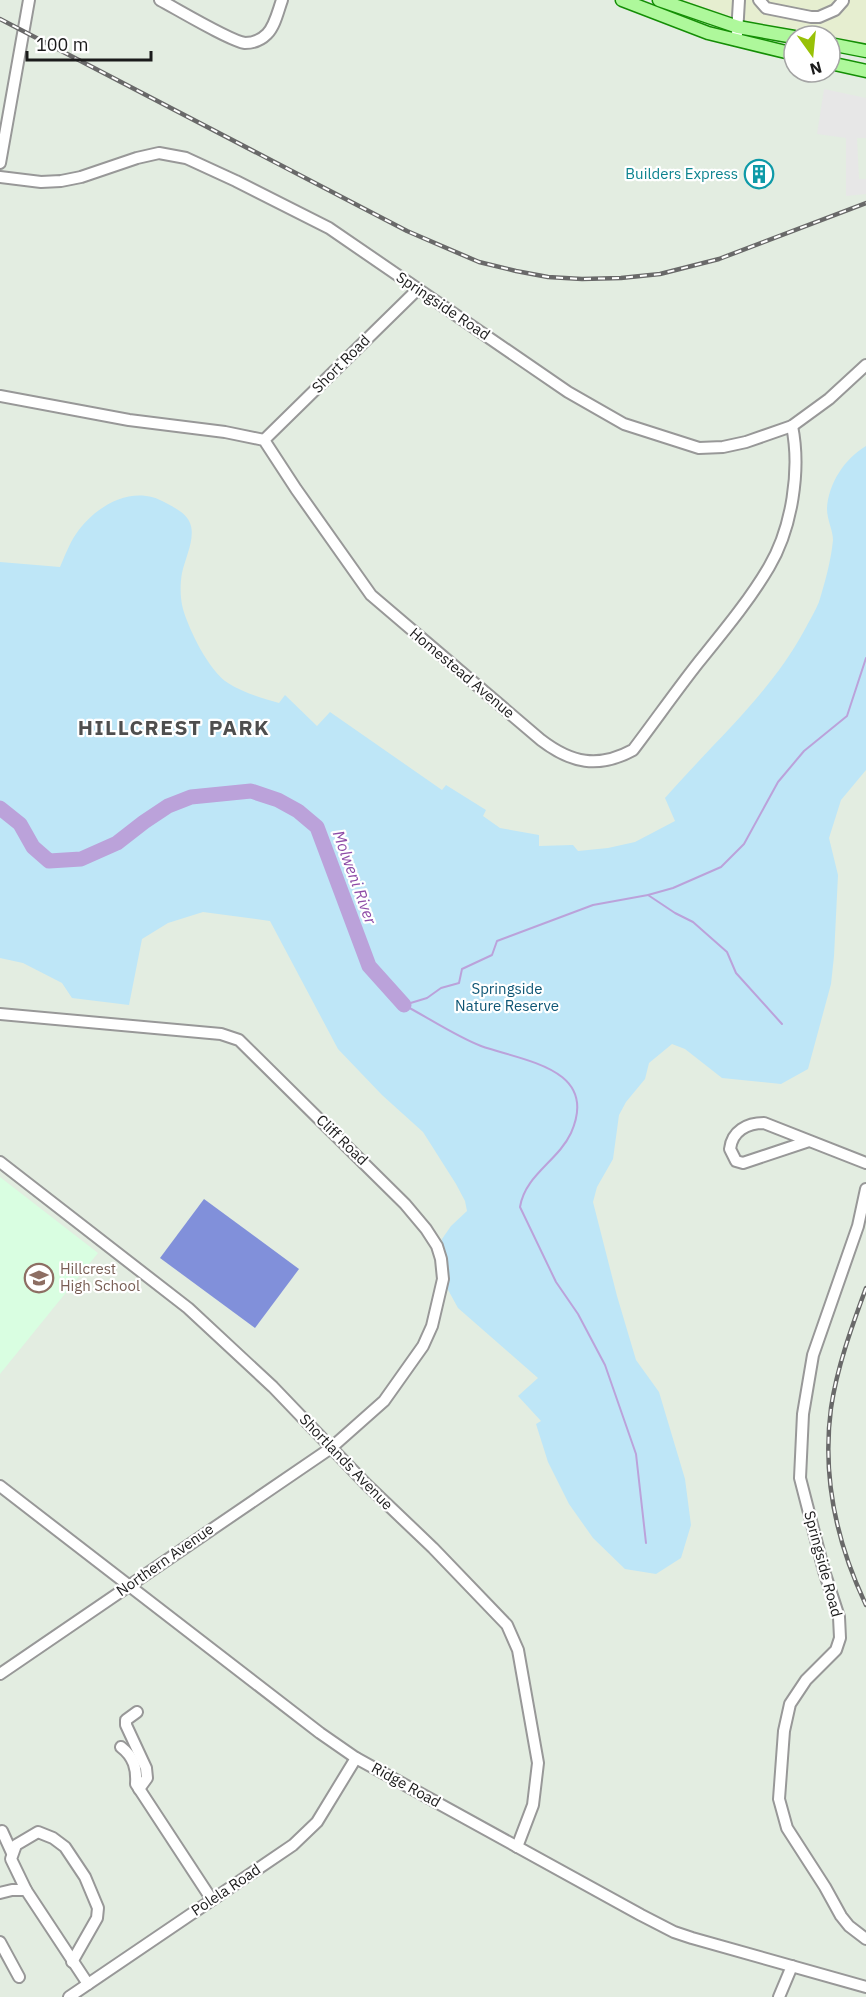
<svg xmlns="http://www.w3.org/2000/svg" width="866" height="1997" font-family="'IBM Plex Sans',sans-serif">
  <rect width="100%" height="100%" fill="#e3ede1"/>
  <!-- commercial -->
  <polygon fill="#e6eed0" points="659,0 866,0 866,51 830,44 830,36 794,36"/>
  <!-- education -->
  <polygon fill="#d9fee1" points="0,1177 98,1253 0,1374"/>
  <!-- park -->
  <path fill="#bee6f7" d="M866,446v324l-25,30 -12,38 9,37 -4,81 -3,28 -23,85 -27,15 -59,-6 -37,-29 -13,-5 -23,19 -4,16 -19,23 -7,13 -6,44 -16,28 -4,15 24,94 19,64 23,32 26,87 6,46 -10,33 -25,16 -31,-5 -32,-31 -24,-34 -21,-42 -12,-38 5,-3 -23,-25 20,-18 -80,-70 -11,-20 -5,-49 9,-13 16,-15 -2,-10 -9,-17 -33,-52 -41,-37 -44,-46 -68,-128 -67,-9 -35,11 -26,16 -13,66 -57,-7 -10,-15 -39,-20 -23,-5v-396l60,5c5,-11 9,-23 16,-33 19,-28 57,-51 90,-31 9,5 20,10 24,20 6,15 -5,35 -8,50 -2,11 -2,25 1,36 6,21 26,62 45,74 14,9 35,16 51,20l6,-8 32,31 13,-14 112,78 4,-5 40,25 -3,6 17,12 39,7v11l34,-1 5,6 30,-3 27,-6 40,-21 -10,-23c47,-54 104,-103 139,-167 5,-10 11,-19 15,-29 6,-20 12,-41 14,-62 0,-10 -6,-20 -6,-31 1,-25 18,-51 39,-63z"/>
  <!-- pitch -->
  <polygon fill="#8190da" points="204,1199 299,1269 255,1328 160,1258"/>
  <!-- parking -->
  <polygon fill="#e7e7e7" points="824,89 866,98 866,138 857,138 859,179 866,179 866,194 846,196 846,138 817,134"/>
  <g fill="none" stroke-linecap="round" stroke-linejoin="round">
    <!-- stream -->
    <g stroke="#bba2da" stroke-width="2">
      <polyline points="648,895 675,913 693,922 727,952 736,973 782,1024"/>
      <path d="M404,1005c23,12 53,32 77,41 42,15 119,22 90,87 -13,28 -46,42 -51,74l36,75 22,32 27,51 31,89 10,89"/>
      <polyline points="404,1005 427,998 441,988 459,983 462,969 492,955 497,941 593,905 648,895 673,888 721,867 744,844 778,782 804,751 847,716 866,658"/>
    </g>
    <!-- river -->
    <polyline stroke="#bba2da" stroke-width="15" points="0,808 20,824 33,847 49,861 81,859 117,843 144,822 168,806 191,797 251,791 278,800 298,811 317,827 369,966 404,1005"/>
    <!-- minor casing -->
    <g stroke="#989898" stroke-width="14">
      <g id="minor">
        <path d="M160,0c17,9 70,41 85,43 8,0 16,-3 22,-9 8,-8 11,-23 15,-34"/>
        <polyline points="759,0 766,8 811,17 819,17 835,10 843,1"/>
        <polyline points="737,34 739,0"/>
        <polyline points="0,163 29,0"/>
        <polyline points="0,177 41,182 61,181 81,177 137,158 159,153 186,158 236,181 329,228 568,392 624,424 699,448 723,447 746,442 792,426 829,399 866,365"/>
        <path d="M0,396l129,24 96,12 39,8 32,49 75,106 170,145c30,23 57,29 92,10 22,-29 43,-59 65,-87 25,-31 51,-62 71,-96 23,-39 32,-97 23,-141"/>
        <polyline points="264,440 418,289"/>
        <polyline points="0,1014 221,1034 239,1040 405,1204 426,1229 437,1246 441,1259 443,1279 432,1326 423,1346 384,1401 331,1448 0,1674"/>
        <path d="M809,1141l-66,22 -7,-2 -6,-12c2,-18 17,-26 34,-26l102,40"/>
        <polyline points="0,1162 188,1308 273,1387 366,1484 433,1548 507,1625 518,1650 538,1763 533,1805 517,1847"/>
        <polyline points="866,1189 858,1226 813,1355 803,1414 800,1478 824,1571 839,1617 840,1638 836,1650 806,1680 790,1704 784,1731 779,1799 787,1828 825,1887 841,1916 849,1926 866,1939"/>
        <polyline points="0,1486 320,1733 356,1758 641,1915 674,1932 692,1938 866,1987"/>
        <polyline points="137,1712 126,1720 126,1725 146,1768 147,1778 139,1789"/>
        <path d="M121,1747c13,10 16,22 15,37l76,116"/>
        <polyline points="2,1831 12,1853"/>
        <polyline points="26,1890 11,1859 16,1845 38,1832 53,1838 65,1847 85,1877 98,1908 97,1918 72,1962"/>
        <polyline points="0,1893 12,1890 26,1890 88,1984"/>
        <polyline points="0,1942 19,1977"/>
        <polyline points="69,1997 293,1845 317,1822 356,1758"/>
        <polyline points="779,1997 792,1966"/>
      </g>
    </g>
    <!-- major casing -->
    <g stroke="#148e05" stroke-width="15">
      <g id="major">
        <polyline points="622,0 708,33 794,54"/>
        <polyline points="659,0 738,27 794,37"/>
        <polyline points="830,44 866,51"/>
        <polyline points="830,63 866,71"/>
      </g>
    </g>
    <!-- minor -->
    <use href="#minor" stroke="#fff" stroke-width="10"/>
    <!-- major -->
    <use href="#major" stroke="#aef89b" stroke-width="12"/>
    <!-- rail casing -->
    <g stroke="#696969" stroke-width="4.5">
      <g id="rail">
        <polyline points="0,19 407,231 479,262 516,271 548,277 582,279 621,278 660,274 719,259 866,203"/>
        <path d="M866,1288c-14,38 -29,79 -35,120 -9,68 6,136 35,197"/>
      </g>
    </g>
    <!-- rail -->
    <use href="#rail" stroke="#fff" stroke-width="2" stroke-dasharray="7" stroke-linecap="butt"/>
  </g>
  <!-- icons -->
  <defs>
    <g id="building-ring" transform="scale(1.5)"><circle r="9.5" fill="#fff" stroke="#0f9aa8" stroke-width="1.5"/><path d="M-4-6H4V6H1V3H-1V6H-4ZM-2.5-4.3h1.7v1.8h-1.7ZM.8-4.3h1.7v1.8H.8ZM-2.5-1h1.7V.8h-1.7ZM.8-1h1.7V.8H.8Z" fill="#0f9aa8"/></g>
    <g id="school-ring" transform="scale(1.5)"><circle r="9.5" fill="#fff" stroke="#8d6e63" stroke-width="1.5"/><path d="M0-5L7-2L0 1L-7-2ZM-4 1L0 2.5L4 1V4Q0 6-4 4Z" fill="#8d6e63"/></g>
  </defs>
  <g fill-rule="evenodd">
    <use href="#building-ring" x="759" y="174"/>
    <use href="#school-ring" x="39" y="1278"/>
  </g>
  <g text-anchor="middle" stroke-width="4.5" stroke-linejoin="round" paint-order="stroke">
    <!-- culture labels -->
    <g font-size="15" fill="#0d838f" stroke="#fff" text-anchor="end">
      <text x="738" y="179">Builders Express</text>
    </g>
    <!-- street labels -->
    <g font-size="15" fill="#1b1b1b" stroke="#fff">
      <text transform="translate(443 306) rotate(34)" y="5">Springside Road</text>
      <text transform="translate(341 364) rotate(-45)" y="5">Short Road</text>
      <text transform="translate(462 673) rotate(40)" y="5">Homestead Avenue</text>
      <text transform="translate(342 1140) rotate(44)" y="5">Cliff Road</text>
      <text transform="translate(346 1462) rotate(46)" y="5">Shortlands Avenue</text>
      <text transform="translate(165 1560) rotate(-35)" y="5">Northern Avenue</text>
      <text transform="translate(823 1564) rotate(75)" y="5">Springside Road</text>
      <text transform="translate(406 1785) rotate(29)" y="5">Ridge Road</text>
      <text transform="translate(226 1890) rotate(-34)" y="5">Polela Road</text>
    </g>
    <!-- park labels -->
    <g font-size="15" fill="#0e5675" stroke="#fff">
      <text x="507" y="994">Springside<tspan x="507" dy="17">Nature Reserve</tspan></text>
    </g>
    <!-- education labels -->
    <g font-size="15" fill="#785e54" stroke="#fff" text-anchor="start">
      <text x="60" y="1274">Hillcrest<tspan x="60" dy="17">High School</tspan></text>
    </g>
    <!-- water labels -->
    <g font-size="16" font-style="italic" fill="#8e4ca7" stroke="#fff">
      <text transform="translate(355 877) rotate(70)" y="6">Molweni River</text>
    </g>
    <!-- district labels -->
    <g font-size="21" font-weight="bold" letter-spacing="1.5" fill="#4e4e4e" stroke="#fff">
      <text x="174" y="735">HILLCREST PARK</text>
    </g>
  </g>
  <!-- north arrow -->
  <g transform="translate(812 54) rotate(165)"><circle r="28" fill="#ffffff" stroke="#a4a4a4" stroke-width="1.5"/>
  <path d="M0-4.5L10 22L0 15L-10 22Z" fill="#98c106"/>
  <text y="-9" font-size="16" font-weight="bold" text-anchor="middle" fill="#1b1b1b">N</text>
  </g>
  <!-- scale -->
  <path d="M27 51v9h124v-9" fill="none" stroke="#1b1b1b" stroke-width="3"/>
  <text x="36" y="51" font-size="18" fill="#1b1b1b" stroke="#ffffff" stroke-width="4.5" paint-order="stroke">100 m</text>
</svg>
